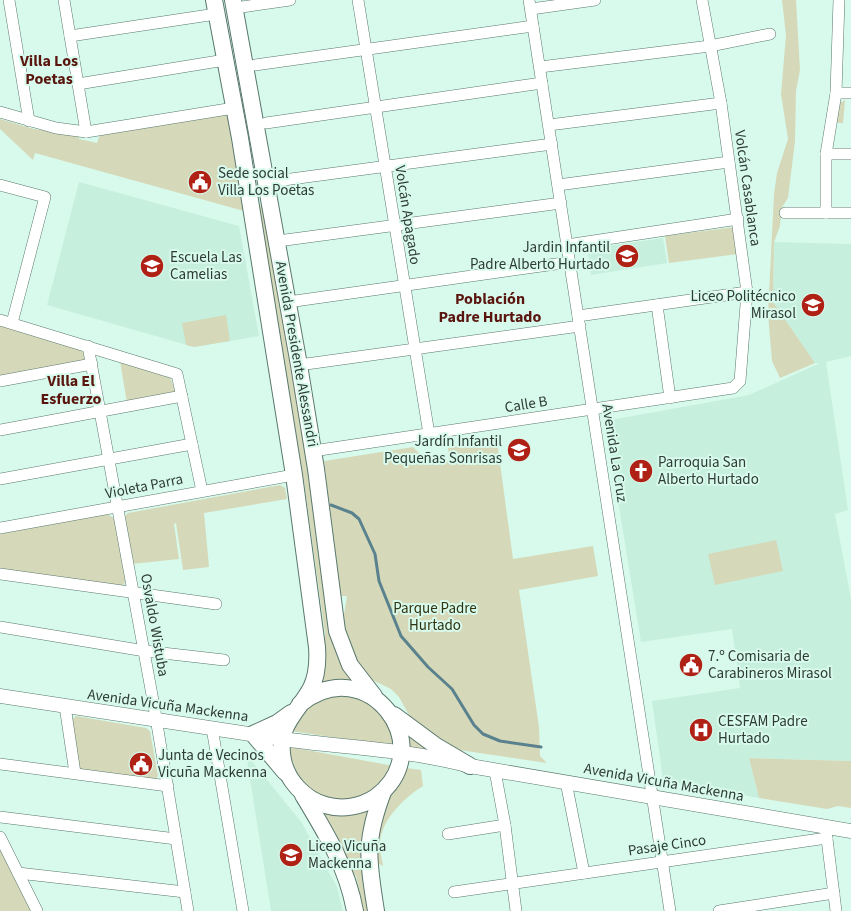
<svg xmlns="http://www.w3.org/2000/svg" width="851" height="911" font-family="'Source Sans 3',sans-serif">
  <rect width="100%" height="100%" fill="#d8faec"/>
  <!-- built -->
  <g fill="#c6efde">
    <polygon points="79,182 239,226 259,336 194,347 47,305"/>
    <polygon points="663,238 667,263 591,275 587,249"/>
    <polygon points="774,242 851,244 851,356 826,362 848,510 835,514 851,599 851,761 749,758 759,798 663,780 652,701 740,688 732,629 641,642 605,421 749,395 820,363 815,363 773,302"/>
    <polygon points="246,754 302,823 337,887 343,911 271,911"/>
  </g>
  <!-- green -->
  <g fill="#d5d9b9">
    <polygon points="782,0 796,0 800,70 796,91 795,141 788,198 782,207 780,226 774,242 773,302 815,363 780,378 772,361 768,314 774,194 777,173 788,139 781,94 786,35"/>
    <polygon points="845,100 843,123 834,123 838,104"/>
    <polygon points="228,114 244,211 35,153 33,160 0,129 0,119 34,129 79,135 79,139 97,143 100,134"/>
    <polygon points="259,205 262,206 298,389 323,569 359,685 316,688 324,649 325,634 304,482 257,206"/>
    <polygon points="734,227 738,254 669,263 665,236"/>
    <polygon points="226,315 230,341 194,347 186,345 182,323"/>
    <polygon points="0,325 80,350 84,353 85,361 0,376"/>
    <polygon points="120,361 170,377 176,393 127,403"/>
    <polygon points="497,441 513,559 593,546 598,576 519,590 539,727 540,756 547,763 459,750 446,743 410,717 399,697 391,689 368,678 356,662 347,642 343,621 347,596 340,596 324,461 413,447 423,457 449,461 448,448"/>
    <polygon points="280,485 285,488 287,499 204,513 209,567 183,570 176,523 174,524 179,559 132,564 125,516 128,513"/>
    <polygon points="107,514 115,519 126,579 123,587 0,572 0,534"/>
    <polygon points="776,540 783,571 715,585 708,554"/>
    <polygon points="348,694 377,704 397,747 291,731 294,722 315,700"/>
    <polygon points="76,716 146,728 150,731 158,776 155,780 79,769 71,720"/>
    <polygon points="407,730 434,751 409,748"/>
    <path d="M290,747l104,19c-3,5 -6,13 -10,17 -26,24 -75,23 -90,-13 -3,-8 -6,-15 -4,-23z"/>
    <polygon points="749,758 851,761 851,808 838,806 827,809 759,798"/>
    <path d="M406,768l15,2 2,16c-18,11 -41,33 -43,56 -1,8 2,16 3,24l-9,-5v-25l15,-40z"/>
    <polygon points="314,805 370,805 371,911 364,911 356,876 352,873"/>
    <polygon points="0,845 33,911 0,911"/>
  </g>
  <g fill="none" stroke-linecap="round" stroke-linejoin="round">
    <!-- stream -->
    <polyline stroke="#5a828e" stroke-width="3" points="331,505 352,513 359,519 375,554 379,581 401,636 428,667 452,689 474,725 483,734 500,741 541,747"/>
    <!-- minor casing -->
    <g stroke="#5a786c" stroke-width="12">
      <g id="minor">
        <polyline points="9,0 29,121"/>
        <polyline points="64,0 86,132"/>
        <polyline points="358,0 429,434"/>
        <polyline points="529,0 670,911"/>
        <polyline points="235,8 290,0"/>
        <polyline points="531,9 595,0"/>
        <polyline points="70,36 216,14"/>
        <polyline points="255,65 533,26"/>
        <polyline points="540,67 710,46 770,34"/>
        <polyline points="78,84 225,60"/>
        <polyline points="836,93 851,93"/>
        <polyline points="0,112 56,128 86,132 234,108"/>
        <polyline points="266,123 542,83"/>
        <polyline points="549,125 721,103"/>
        <polyline points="826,154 851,154"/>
        <polyline points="276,181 552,144"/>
        <polyline points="0,185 45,197 12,323"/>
        <polyline points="558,185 729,162"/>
        <polyline points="785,213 851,213"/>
        <polyline points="826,213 826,154 836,93 839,0"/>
        <polyline points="278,241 561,203"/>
        <polyline points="567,245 738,219"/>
        <polyline points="288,302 570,262"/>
        <polyline points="657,305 670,398"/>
        <polyline points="578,316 747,292"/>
        <polyline points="0,320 177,374 202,491"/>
        <polyline points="88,346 154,706 188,911"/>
        <polyline points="299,365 580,326"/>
        <polyline points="0,381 92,364"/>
        <polyline points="0,430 182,396"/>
        <polyline points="313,451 733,388 740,381 747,292 721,103 702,0"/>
        <polyline points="0,479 192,444"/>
        <polyline points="0,528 294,475"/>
        <polyline points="0,574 216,604"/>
        <polyline points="0,627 145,651 224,660"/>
        <polyline points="65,706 75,773"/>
        <polyline points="212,728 243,911"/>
        <polyline points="0,764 168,786"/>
        <polyline points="495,771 505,825 516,911"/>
        <polyline points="566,782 584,873"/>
        <polyline points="0,817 176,839"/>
        <polyline points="826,831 836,911"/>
        <polyline points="448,834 505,825"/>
        <polyline points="0,837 37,911"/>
        <polyline points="18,873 185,892"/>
        <polyline points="454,892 827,838"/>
        <polyline points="719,911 834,893"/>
      </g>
    </g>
    <!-- tertiary casing -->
    <g stroke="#5a786c" stroke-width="15">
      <path id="tertiary" d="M0,696c94,15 188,29 282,43 65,9 125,10 188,27l381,65"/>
    </g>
    <!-- secondary casing -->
    <g stroke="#5a786c" stroke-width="18">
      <g id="secondary">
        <path d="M214,0l26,138 54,337 23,172c1,14 0,29 -6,41 -14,26 -35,37 -28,72 4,20 21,39 42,45 17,5 36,2 51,-8 66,-50 -9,-148 -76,-93"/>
        <polyline points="233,0 299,365 316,469 337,631 350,665 374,696"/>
        <polyline points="394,715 436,746 470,766"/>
        <polyline points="285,772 253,734 277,723 291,713"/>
        <path d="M303,795c23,38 44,72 52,116"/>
        <path d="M376,911c-8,-51 -12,-69 7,-119"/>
      </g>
    </g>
    <!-- minor -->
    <use href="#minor" stroke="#fff" stroke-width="11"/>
    <!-- tertiary -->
    <use href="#tertiary" stroke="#fff" stroke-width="14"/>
    <!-- secondary -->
    <use href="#secondary" stroke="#fff" stroke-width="16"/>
  </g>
  <!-- icons -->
  <defs>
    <g id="civic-disc" transform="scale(1.25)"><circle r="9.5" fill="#b02115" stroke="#d8faec"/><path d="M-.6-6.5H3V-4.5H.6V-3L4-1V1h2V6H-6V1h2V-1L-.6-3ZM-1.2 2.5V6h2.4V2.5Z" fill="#fff"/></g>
    <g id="school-disc" transform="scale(1.25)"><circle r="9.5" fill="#b02115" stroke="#d8faec"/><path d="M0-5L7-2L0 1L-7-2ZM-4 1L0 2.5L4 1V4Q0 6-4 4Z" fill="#fff"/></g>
    <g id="church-disc" transform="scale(1.25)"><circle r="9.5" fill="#b02115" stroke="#d8faec"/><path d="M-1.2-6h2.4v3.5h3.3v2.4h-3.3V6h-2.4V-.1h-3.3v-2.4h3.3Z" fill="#fff"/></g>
    <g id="hospital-disc" transform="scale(1.25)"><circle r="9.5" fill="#b02115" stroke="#d8faec"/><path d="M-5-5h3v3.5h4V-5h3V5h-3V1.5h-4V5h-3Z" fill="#fff"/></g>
  </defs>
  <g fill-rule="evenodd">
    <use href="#civic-disc" x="200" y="182"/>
    <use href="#school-disc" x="627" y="256"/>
    <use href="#school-disc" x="152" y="266"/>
    <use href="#school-disc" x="813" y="305"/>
    <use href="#school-disc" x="519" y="450"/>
    <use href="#church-disc" x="641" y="471"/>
    <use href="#civic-disc" x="691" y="665"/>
    <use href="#hospital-disc" x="701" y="730"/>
    <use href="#civic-disc" x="141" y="764"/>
    <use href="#school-disc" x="291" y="855"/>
  </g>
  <g text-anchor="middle" stroke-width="4" stroke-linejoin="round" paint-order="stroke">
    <!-- poi labels -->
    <g font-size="15" fill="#2e3b35" stroke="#d8faec" text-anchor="start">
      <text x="218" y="178">Sede social<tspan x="218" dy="17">Villa Los Poetas</tspan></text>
      <text x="610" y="252" text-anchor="end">Jardin Infantil<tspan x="610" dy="17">Padre Alberto Hurtado</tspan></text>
      <text x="170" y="262">Escuela Las<tspan x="170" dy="17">Camelias</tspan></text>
      <text x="796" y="301" text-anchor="end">Liceo Politécnico<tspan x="796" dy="17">Mirasol</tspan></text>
      <text x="502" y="446" text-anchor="end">Jardín Infantil<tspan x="502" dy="17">Pequeñas Sonrisas</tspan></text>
      <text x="658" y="467">Parroquia San<tspan x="658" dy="17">Alberto Hurtado</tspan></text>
      <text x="708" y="661">7.º Comisaria de<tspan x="708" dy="17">Carabineros Mirasol</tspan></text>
      <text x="718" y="726">CESFAM Padre<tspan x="718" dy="17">Hurtado</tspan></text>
      <text x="158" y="760">Junta de Vecinos<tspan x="158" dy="17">Vicuña Mackenna</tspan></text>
      <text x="308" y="851">Liceo Vicuña<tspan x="308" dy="17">Mackenna</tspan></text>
    </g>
    <!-- street labels -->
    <g font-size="15" fill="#2e3b35" stroke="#d8faec">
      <text transform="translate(748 188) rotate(82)" y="5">Volcán Casablanca</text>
      <text transform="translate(408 215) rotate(81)" y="5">Volcán Apagado</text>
      <text transform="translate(297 354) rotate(80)" y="5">Avenida Presidente Alessandri</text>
      <text transform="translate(526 404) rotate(-9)" y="5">Calle B</text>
      <text transform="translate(615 453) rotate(81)" y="5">Avenida La Cruz</text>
      <text transform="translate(144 486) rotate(-11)" y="5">Violeta Parra</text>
      <text transform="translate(155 625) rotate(80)" y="5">Osvaldo Wistuba</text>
      <text transform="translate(168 705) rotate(8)" y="5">Avenida Vicuña Mackenna</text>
      <text transform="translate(664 782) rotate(10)" y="5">Avenida Vicuña Mackenna</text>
      <text transform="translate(667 845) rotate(-8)" y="5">Pasaje Cinco</text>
    </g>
    <!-- park labels -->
    <g font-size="15" fill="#30330f" stroke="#d8faec">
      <text x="435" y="613">Parque Padre<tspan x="435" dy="17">Hurtado</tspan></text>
    </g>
    <!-- neighbourhood labels -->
    <g font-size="16" font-weight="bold" fill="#59150e" stroke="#d8faec">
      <text x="49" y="66">Villa Los<tspan x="49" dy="18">Poetas</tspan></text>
      <text x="490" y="304">Población<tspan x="490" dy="18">Padre Hurtado</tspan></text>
      <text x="71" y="386">Villa El<tspan x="71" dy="18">Esfuerzo</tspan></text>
    </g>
  </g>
</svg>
